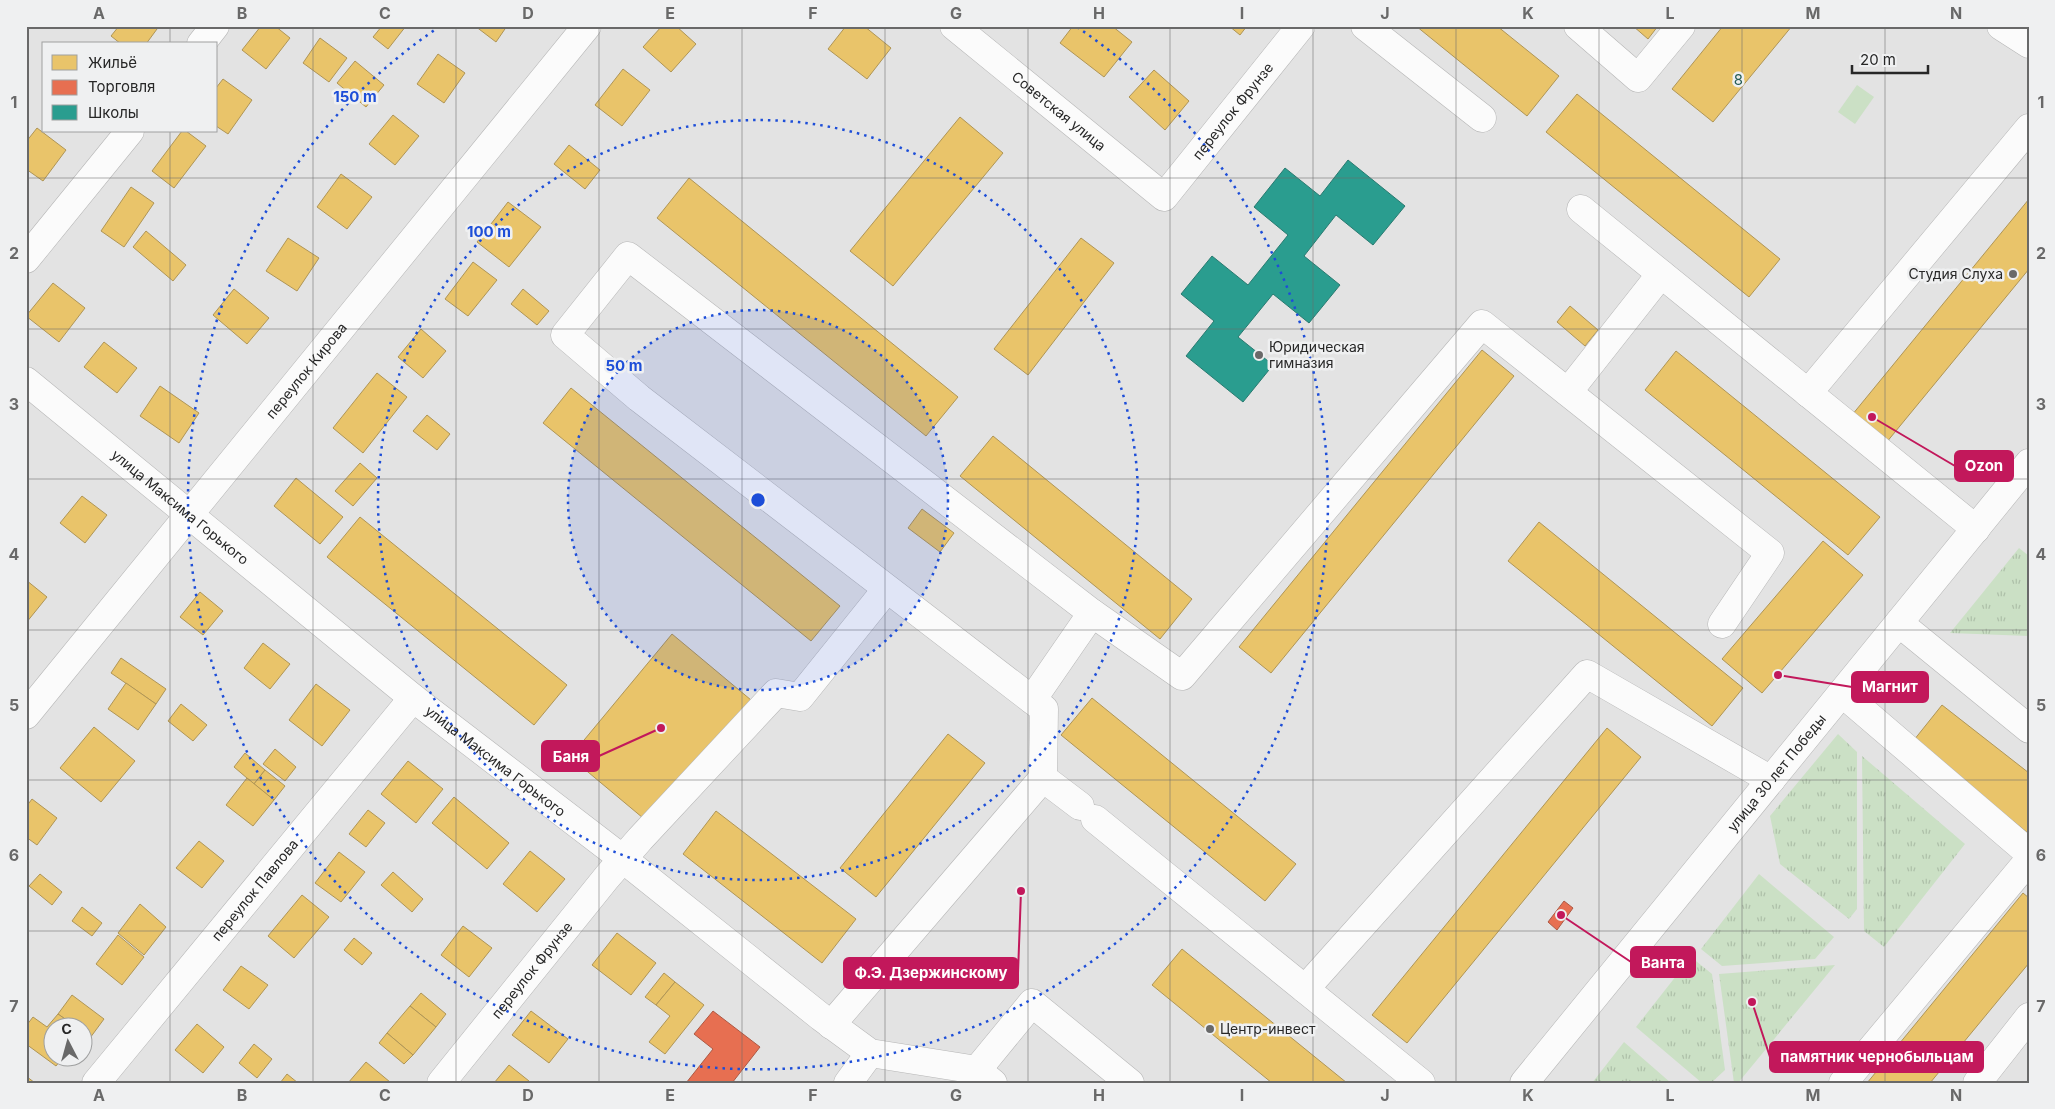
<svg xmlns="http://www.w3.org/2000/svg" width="2055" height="1109" font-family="Inter,sans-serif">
  <defs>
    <pattern id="grass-tufts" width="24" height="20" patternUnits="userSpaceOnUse" patternTransform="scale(1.25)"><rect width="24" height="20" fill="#cbe0c5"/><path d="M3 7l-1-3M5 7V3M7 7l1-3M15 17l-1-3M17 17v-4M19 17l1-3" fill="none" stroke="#aec0a9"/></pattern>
  </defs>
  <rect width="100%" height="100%" fill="#e3e3e3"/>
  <!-- grass -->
  <g fill="url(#grass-tufts)">
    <polygon points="2019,548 2029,556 2029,636 1950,633"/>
    <polygon points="1838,734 1857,752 1857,909 1849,919 1780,864 1770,816"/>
    <polygon points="1862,756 1965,844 1884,947 1864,931"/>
    <polygon points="1759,874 1834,937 1815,959 1722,966 1701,949"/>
    <polygon points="1691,957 1712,974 1725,1070 1711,1083 1702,1083 1636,1027"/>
    <polygon points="1835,965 1738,1083 1734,1083 1719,974"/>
    <polygon points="1624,1042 1671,1083 1592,1083"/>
  </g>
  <!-- pitch -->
  <polygon fill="#cbe0c5" points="1857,85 1874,97 1855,124 1838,112"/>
  <!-- homes -->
  <g fill="#e9c46a" stroke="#af9556">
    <polygon points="119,26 154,26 157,29 146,44 121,44 111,36"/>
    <polygon points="261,26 275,26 290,38 266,69 242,50"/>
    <polygon points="382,26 406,26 388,49 373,37"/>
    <polygon points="475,26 507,26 496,42"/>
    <polygon points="662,26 676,26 696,44 671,72 643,47"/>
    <polygon points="846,26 864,26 891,48 867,79 828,49"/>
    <polygon points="1073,26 1112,26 1132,42 1104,77 1060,43"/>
    <polygon points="1229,26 1247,26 1240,35"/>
    <polygon points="1416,26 1497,26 1559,76 1527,116"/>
    <polygon points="1633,26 1658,26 1648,39"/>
    <polygon points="1723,26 1792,26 1713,122 1672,89"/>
    <polygon points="320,38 347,58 329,82 303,63"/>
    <polygon points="438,54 465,73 444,103 417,84"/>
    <polygon points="355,61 384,85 366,107 337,83"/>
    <polygon points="623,69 650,90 622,126 595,105"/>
    <polygon points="1154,70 1189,101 1165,130 1129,97"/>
    <polygon points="223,79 252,100 228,134 216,126 216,88"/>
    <polygon points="1577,94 1780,259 1749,297 1546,132"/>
    <polygon points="393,115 419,136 395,165 369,144"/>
    <polygon points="960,117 1003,153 893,286 850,251"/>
    <polygon points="37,128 66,150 43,181 26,169 26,142"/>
    <polygon points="182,131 186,131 206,146 174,188 152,171"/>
    <polygon points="569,145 600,170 585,189 554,164"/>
    <polygon points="341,174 372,197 347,229 317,207"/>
    <polygon points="689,178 958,397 926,436 657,218"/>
    <polygon points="131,187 154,203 124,247 101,231"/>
    <polygon points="2029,199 2029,269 1886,443 1852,415"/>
    <polygon points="508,202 541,227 509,267 477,242"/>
    <polygon points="146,231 186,265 173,281 133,247"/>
    <polygon points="288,238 319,258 297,291 266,271"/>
    <polygon points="1081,238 1114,263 1028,375 994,349"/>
    <polygon points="473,262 497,280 468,316 445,299"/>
    <polygon points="53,283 85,308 59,342 26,316"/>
    <polygon points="234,289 269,318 247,344 213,315"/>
    <polygon points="523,289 549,311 537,325 511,304"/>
    <polygon points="1570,306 1598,330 1585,346 1557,322"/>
    <polygon points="421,329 446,351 423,378 398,357"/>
    <polygon points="104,342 137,368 117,393 84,367"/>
    <polygon points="1482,350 1514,376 1271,673 1239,647"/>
    <polygon points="1676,351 1880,517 1848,555 1645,390"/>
    <polygon points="377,373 407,397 363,453 333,428"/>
    <polygon points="160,386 199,413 179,443 140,416"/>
    <polygon points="571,388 840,606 811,641 543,423"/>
    <polygon points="427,415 450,434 437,450 413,431"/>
    <polygon points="993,436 1192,599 1160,639 960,476"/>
    <polygon points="360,463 377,478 353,506 335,491"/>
    <polygon points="296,478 343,517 320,544 274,506"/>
    <polygon points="82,496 107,515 85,543 60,523"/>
    <polygon points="922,509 954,533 940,552 908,528"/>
    <polygon points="360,517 567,685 534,725 327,557"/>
    <polygon points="1539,522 1743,688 1712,726 1508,561"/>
    <polygon points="1823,541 1863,575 1762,693 1722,659"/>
    <polygon points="26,580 47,597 26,623"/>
    <polygon points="200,592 223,611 203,635 180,617"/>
    <polygon points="672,634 751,700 649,823 570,757"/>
    <polygon points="263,643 290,664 270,689 244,668"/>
    <polygon points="121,658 166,689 156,704 111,673"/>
    <polygon points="126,683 156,704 138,730 108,709"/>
    <polygon points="316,684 350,710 322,746 289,720"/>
    <polygon points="1092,698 1296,864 1265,901 1061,735"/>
    <polygon points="181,704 207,725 193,741 168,721"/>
    <polygon points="1942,705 2029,773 2029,834 1914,740"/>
    <polygon points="94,727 135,761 101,802 60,768"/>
    <polygon points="1607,728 1641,757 1407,1043 1372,1015"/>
    <polygon points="948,734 985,763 876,897 840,868"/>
    <polygon points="275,749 296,767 285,781 263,764"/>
    <polygon points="245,753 265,770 254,784 234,767"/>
    <polygon points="408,761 443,789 416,823 381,794"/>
    <polygon points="265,770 285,786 274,800 254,784"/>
    <polygon points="247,778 274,800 253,826 226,805"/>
    <polygon points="454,797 509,843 487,869 432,823"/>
    <polygon points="32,799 57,818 37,845 26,837 26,807"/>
    <polygon points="368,810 385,823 366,847 349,834"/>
    <polygon points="716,811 856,919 822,963 683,854"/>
    <polygon points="199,841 224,861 202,888 176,868"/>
    <polygon points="530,851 565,879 537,912 503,884"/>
    <polygon points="339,852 365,872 341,902 315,883"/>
    <polygon points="393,872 423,899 412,912 381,885"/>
    <polygon points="40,874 62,892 52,905 29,886"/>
    <polygon points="2023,893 2029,898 2029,963 1930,1083 1867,1083"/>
    <polygon points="302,895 329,917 294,958 268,936"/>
    <polygon points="140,904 166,927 144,955 118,933"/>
    <polygon points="82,907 102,923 92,936 72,921"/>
    <polygon points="463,926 492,948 469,977 441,955"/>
    <polygon points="617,933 656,963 631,995 592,965"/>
    <polygon points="118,935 144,957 122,985 96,964"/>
    <polygon points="354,938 372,953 362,965 344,950"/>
    <polygon points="1182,949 1347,1083 1272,1083 1152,985"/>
    <polygon points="241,966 268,985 249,1009 223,990"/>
    <polygon points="664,973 675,982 656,1005 645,997"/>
    <polygon points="675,982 704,1005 665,1054 649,1042 670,1016 656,1005"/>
    <polygon points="421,993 446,1014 436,1027 410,1006"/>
    <polygon points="72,995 104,1019 90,1038 82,1032 82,1026 75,1026 58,1014"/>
    <polygon points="410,1006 436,1027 413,1055 387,1033"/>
    <polygon points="531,1011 568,1039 549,1063 512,1035"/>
    <polygon points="58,1014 75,1026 52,1026 52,1056 64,1056 56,1066 26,1044 26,1026 33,1017 47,1027"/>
    <polygon points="197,1024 224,1047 203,1073 175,1050"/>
    <polygon points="387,1033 413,1055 404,1064 379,1043"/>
    <polygon points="254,1044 272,1059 257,1078 239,1063"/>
    <polygon points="366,1062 390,1082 389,1083 348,1083"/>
    <polygon points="509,1065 529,1081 528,1083 494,1083"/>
    <polygon points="287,1074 298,1083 280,1083"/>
    <polygon points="26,1076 35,1083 26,1083"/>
  </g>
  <!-- shops -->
  <g fill="#e76f51" stroke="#ad5944">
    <polygon points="1564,901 1573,908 1557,930 1548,922"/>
    <polygon points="713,1011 760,1047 732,1083 686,1083 713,1049 694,1034"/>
  </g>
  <!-- schools -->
  <polygon fill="#2a9d8f" stroke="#297a70" points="1348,160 1405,206 1373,245 1336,215 1304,256 1340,285 1309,323 1273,294 1238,337 1273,365 1243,402 1186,356 1214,321 1181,294 1212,256 1248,285 1288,235 1254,207 1285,168 1320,196"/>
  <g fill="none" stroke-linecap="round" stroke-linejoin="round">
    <!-- minor casing -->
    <g stroke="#b6b6b6" stroke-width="29">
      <g id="minor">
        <path id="s1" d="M954,26l210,171 137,-171"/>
        <polyline points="1365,26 1482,118"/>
        <polyline points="1578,26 1638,78 1681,26"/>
        <polyline points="2001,26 2029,44"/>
        <polyline points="201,44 215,26"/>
        <polyline points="1581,209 1976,529"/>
        <polyline points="26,259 130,131"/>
        <path id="s2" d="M26,381l387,317 210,161 198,158 49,36 107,17 16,13"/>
        <polyline points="1568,392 1661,274"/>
        <polyline points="1808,393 2029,128"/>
        <polyline points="1092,613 1182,676 1482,324 1770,553 1722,624"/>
        <polyline points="1899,623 2029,729"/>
        <polyline points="1842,693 2029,853"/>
        <polyline points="1032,700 1092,613 628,256 565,335 639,398 1044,709 1043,778"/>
        <path id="s3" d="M26,715l561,-689"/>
        <polyline points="1095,819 1421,1083"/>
        <polyline points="1305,989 1587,674 1771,780"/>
        <polyline points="831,1025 1043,778 1080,806"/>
        <polyline points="977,1070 1032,1003 1130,1083"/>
        <path id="s4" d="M96,1083l317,-385"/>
        <path id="s5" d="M441,1083l166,-206 33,-38 136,-146 24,4 86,-107"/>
        <polyline points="848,1083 870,1053"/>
        <path id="s6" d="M1524,1083l505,-620"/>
        <polyline points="1843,1083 2029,860"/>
        <polyline points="1977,1083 2029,1017"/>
      </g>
    </g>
    <!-- minor -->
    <use href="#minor" stroke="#fbfbfb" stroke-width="28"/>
  </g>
  <!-- grid -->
  <path fill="none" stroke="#696969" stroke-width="1" stroke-opacity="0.55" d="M170,26v18M313,26v1057M456,26v1057M599,26v1057M742,26v1057M885,26v1057M1028,26v1057M1170,26v1057M1313,26v1057M1456,26v1057M1599,26v1057M1742,26v1057M1885,26v1057M170,131v952M26,178h2003M26,329h2003M26,479h2003M26,630h2003M26,780h2003M26,931h2003"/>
  <!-- distance rings -->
  <circle cx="758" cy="500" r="190" fill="#1d4ed8" fill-opacity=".12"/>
  <g fill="none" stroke="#1d4ed8" stroke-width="2.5" stroke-dasharray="2.5 5">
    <circle cx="758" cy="500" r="190"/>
    <circle cx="758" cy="500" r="380"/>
    <path d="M1077 27A570 570 0 1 1 439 27"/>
  </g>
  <!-- markers -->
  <g fill="#696969" stroke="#eff0f1" stroke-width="2">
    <circle cx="2013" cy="274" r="5"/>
    <circle cx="1259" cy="355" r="5"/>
    <circle cx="1210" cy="1029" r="5"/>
  </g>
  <g text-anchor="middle" stroke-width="5" stroke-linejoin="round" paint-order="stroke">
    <!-- street labels -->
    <g font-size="14" fill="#272727" stroke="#eff0f1">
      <text dy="5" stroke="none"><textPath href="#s1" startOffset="135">Советская улица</textPath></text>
      <text dy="5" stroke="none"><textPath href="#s1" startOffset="381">переулок Фрунзе</textPath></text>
      <text dy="5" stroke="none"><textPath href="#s3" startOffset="444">переулок Кирова</textPath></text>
      <text dy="5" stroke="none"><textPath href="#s2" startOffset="199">улица Максима Горького</textPath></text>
      <text dy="5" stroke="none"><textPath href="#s2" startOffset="604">улица Максима Горького</textPath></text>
      <text dy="5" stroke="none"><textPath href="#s6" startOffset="400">улица 30 лет Победы</textPath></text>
      <text dy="5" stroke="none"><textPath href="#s4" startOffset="250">переулок Павлова</textPath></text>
      <text dy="5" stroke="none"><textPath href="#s5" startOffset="145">переулок Фрунзе</textPath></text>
    </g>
    <!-- poi labels -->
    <g font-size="14" fill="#272727" stroke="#eff0f1" text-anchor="start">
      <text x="2003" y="279" text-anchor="end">Студия Слуха</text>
      <text x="1269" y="352">Юридическая<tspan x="1269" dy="16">гимназия</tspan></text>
      <text x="1220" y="1034">Центр-инвест</text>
    </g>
    <!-- neighbourhood labels -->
    <g font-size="15" letter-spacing="1" fill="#255c54" stroke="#eff0f1">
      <text x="1739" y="85">8</text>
    </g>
  </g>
  <circle cx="758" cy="500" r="8" fill="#1d4ed8" stroke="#eff0f1" stroke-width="2.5"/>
  <g font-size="15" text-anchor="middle" font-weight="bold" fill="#1d4ed8" stroke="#eff0f1" stroke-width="5" stroke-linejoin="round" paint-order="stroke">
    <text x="355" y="102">150 m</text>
    <text x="489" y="237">100 m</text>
    <text x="624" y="371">50 m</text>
  </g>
  <!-- callouts -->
  <path fill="none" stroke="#c2185b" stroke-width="2" d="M1872 417L1955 466M1778 675L1852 687M661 728L599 756M1561 915L1631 962M1021 891L1018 973M1752 1002L1770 1057"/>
  <g fill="#c2185b" stroke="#eff0f1" stroke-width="2">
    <circle cx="1872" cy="417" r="5"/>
    <circle cx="1778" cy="675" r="5"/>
    <circle cx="661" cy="728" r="5"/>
    <circle cx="1561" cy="915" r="5"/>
    <circle cx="1021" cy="891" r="5"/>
    <circle cx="1752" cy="1002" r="5"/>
  </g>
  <g fill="#c2185b" stroke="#c2185b" stroke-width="2">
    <rect x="1955" y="451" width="58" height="30" rx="5"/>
    <rect x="1852" y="672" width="76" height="30" rx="5"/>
    <rect x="542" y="741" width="57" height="30" rx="5"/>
    <rect x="1631" y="947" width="64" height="30" rx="5"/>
    <rect x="844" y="958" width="174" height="30" rx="5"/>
    <rect x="1770" y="1042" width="213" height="30" rx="5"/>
  </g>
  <g font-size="15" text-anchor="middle" font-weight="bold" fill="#fff">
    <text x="1984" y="471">Ozon</text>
    <text x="1890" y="692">Магнит</text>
    <text x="571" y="762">Баня</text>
    <text x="1663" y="968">Ванта</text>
    <text x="931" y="978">Ф.Э. Дзержинскому</text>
    <text x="1877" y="1062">памятник чернобыльцам</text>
  </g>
  <!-- border -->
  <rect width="2055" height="1109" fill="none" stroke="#eff0f1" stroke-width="55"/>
  <!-- legend -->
  <rect x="42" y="42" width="175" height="90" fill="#eff0f1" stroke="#9fa0a0"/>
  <rect x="52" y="55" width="25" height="15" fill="#e9c46a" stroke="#9fa0a0"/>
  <text x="88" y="68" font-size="15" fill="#272727">Жильё</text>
  <rect x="52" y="80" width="25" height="15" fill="#e76f51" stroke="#9fa0a0"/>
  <text x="88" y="92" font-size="15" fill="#272727">Торговля</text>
  <rect x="52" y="105" width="25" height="15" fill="#2a9d8f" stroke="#9fa0a0"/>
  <text x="88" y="118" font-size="15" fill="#272727">Школы</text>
  <!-- north arrow -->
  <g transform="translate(68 1042) rotate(354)"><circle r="24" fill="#eff0f1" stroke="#9fa0a0"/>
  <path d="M0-4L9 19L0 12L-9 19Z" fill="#696969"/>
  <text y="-8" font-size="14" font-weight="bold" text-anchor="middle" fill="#272727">С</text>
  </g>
  <!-- scale -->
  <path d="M1852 65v8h76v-8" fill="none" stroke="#272727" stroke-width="2.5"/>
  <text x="1860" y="65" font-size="15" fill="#272727" stroke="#eff0f1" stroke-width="4" paint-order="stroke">20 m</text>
  <rect x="28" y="28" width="2000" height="1054" fill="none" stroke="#696969" stroke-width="2"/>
  <g font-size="16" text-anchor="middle" font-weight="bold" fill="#696969">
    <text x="99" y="19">A</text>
    <text x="242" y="19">B</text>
    <text x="385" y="19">C</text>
    <text x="528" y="19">D</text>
    <text x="670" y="19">E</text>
    <text x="813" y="19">F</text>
    <text x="956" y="19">G</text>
    <text x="1099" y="19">H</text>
    <text x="1242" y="19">I</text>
    <text x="1385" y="19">J</text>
    <text x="1528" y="19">K</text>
    <text x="1670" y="19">L</text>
    <text x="1813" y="19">M</text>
    <text x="1956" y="19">N</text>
    <text x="14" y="108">1</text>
    <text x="2041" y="108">1</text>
    <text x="14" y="259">2</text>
    <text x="2041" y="259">2</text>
    <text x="14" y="410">3</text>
    <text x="2041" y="410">3</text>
    <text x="14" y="560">4</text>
    <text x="2041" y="560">4</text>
    <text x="14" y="711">5</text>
    <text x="2041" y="711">5</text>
    <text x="14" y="861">6</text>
    <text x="2041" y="861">6</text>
    <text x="14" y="1012">7</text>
    <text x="2041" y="1012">7</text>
    <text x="99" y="1101">A</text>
    <text x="242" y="1101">B</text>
    <text x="385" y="1101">C</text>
    <text x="528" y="1101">D</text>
    <text x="670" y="1101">E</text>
    <text x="813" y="1101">F</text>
    <text x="956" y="1101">G</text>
    <text x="1099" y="1101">H</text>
    <text x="1242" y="1101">I</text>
    <text x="1385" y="1101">J</text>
    <text x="1528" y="1101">K</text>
    <text x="1670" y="1101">L</text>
    <text x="1813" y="1101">M</text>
    <text x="1956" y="1101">N</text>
  </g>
</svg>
